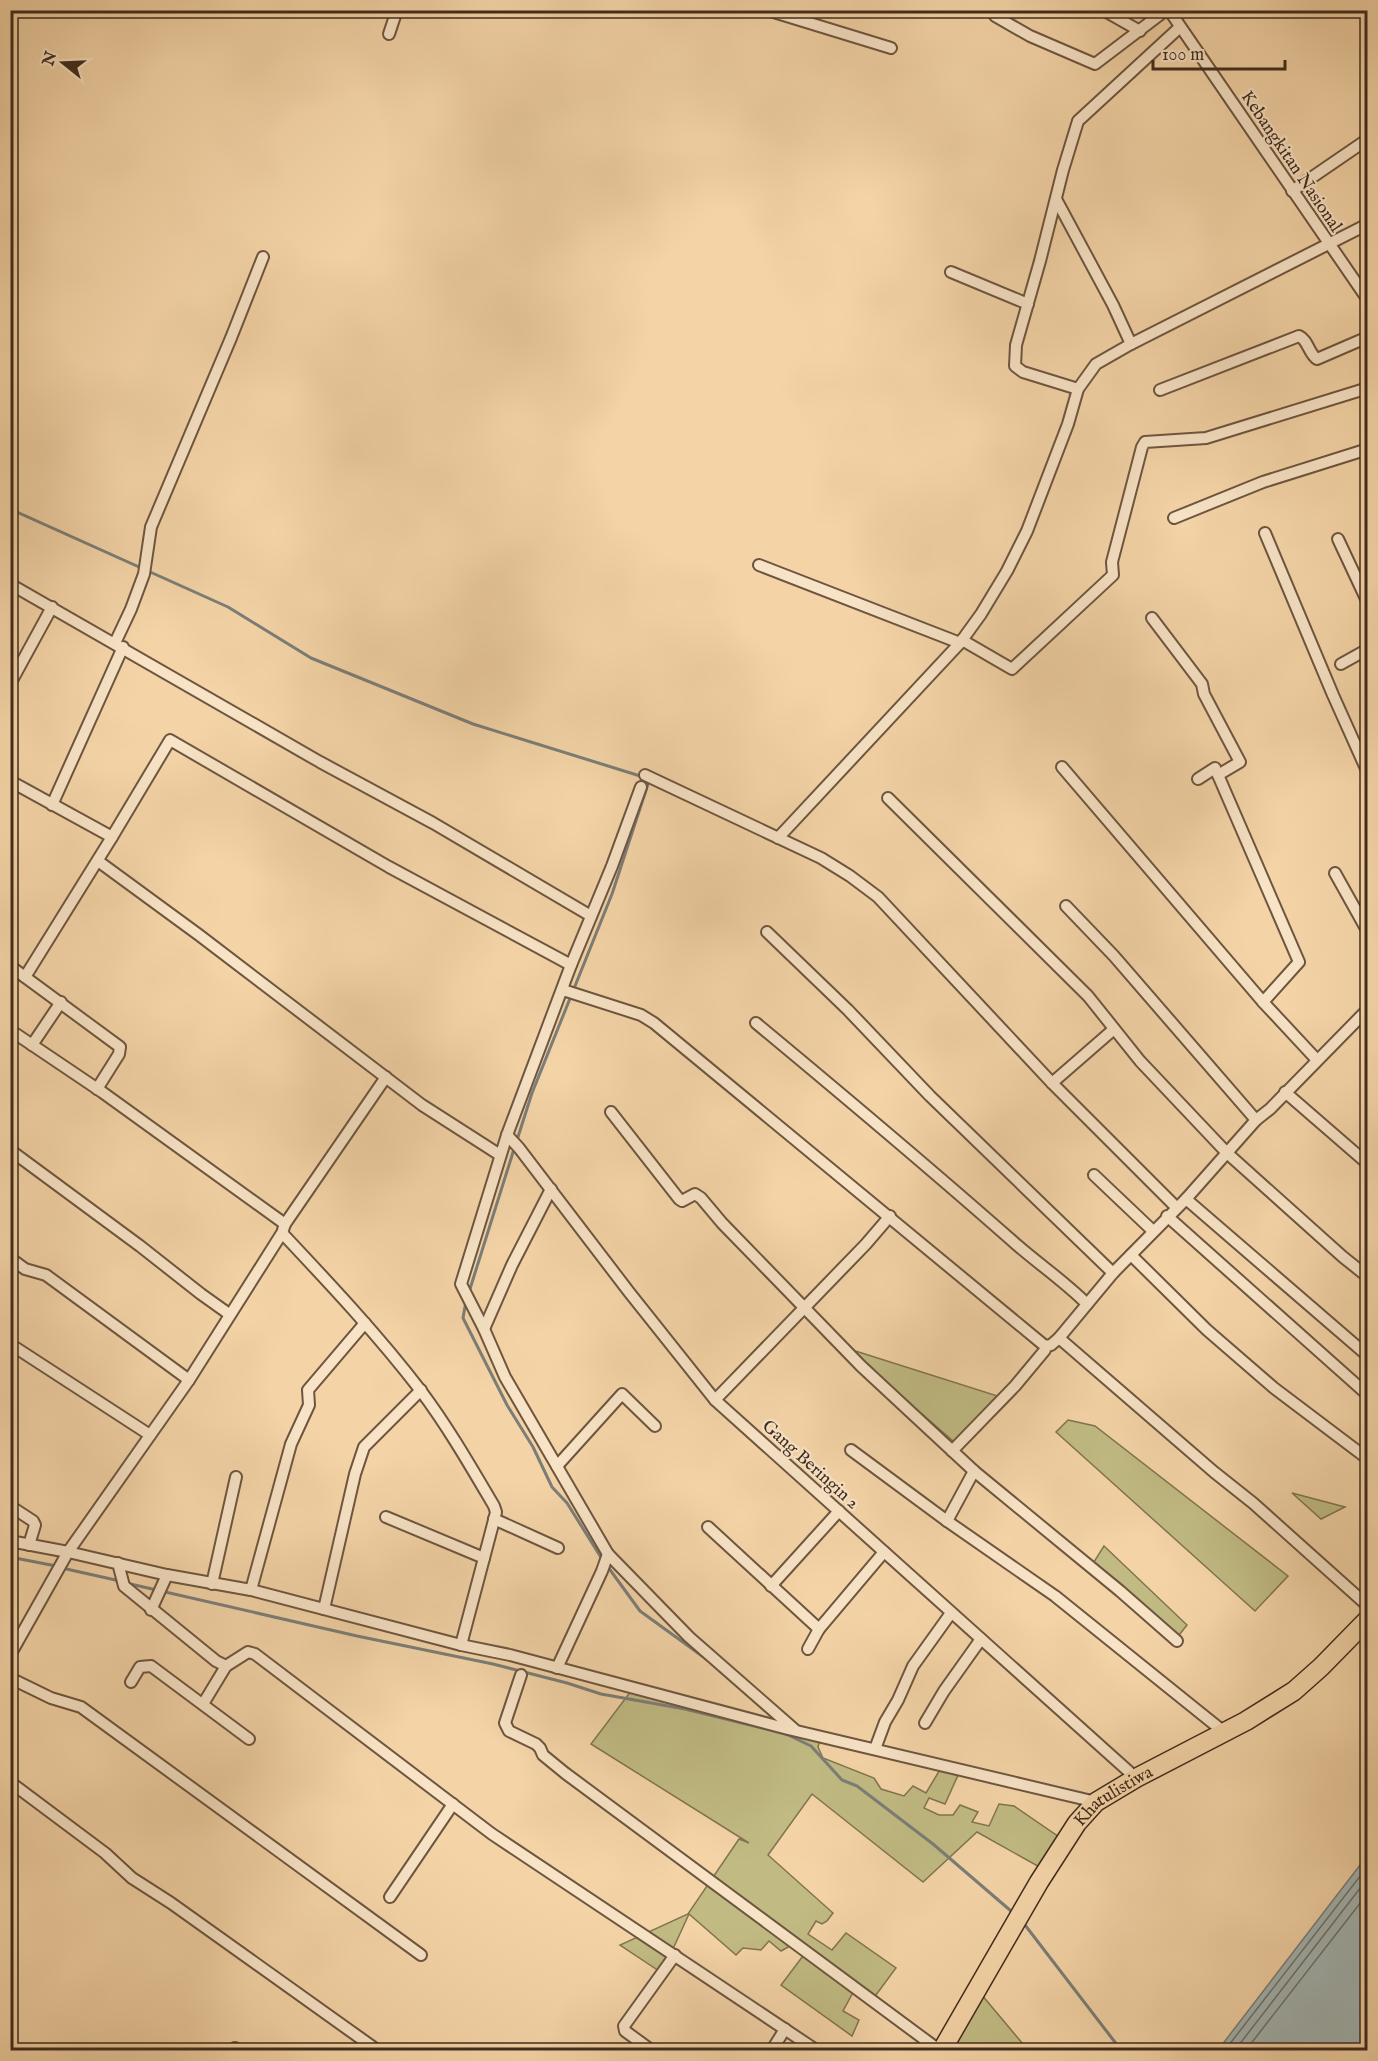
<svg xmlns="http://www.w3.org/2000/svg" width="1378" height="2061" font-family="'IM FELL English',serif">
  <rect width="100%" height="100%" fill="#f4d4a7"/>
  <filter id="stains"><feTurbulence type="fractalNoise" baseFrequency=".00333" numOctaves="4"/><feColorMatrix values="0 0 0 0 .2 0 0 0 0 .09 0 0 0 0 .02 0 0 0 .5 -.17"/></filter>
  <radialGradient id="worn" r=".72"><stop offset=".6" stop-color="#630" stop-opacity="0"/><stop offset="1" stop-color="#630" stop-opacity=".3"/></radialGradient>
  <!-- green -->
  <g fill="#c1bb83" stroke="#807450" stroke-width="1.5">
    <polygon points="846,1348 1007,1399 960,1447"/>
    <polygon points="1068,1420 1095,1426 1288,1576 1255,1611 1056,1432"/>
    <polygon points="1292,1493 1345,1507 1321,1519"/>
    <polygon points="1104,1546 1187,1625 1176,1639 1092,1565"/>
    <polygon points="634,1687 821,1737 818,1747 823,1758 874,1778 881,1789 904,1796 913,1786 926,1793 941,1768 959,1773 945,1804 929,1798 924,1808 939,1815 953,1815 960,1805 978,1812 972,1822 989,1826 999,1804 1014,1806 1062,1839 1043,1869 977,1832 923,1882 812,1794 768,1855 833,1913 827,1921 822,1924 816,1921 808,1934 832,1950 846,1933 896,1968 873,1999 856,1987 843,2011 859,2020 852,2036 781,1985 806,1952 797,1942 781,1951 769,1941 761,1950 743,1948 736,1955 689,1914 662,1973 620,1945 688,1914 739,1839 749,1843 591,1744"/>
    <polygon points="976,1988 1028,2050 941,2050"/>
  </g>
  <!-- water -->
  <polygon fill="#a2b5b4" stroke="#7b7e78" stroke-width="1.5" points="1367,1856 1367,2050 1218,2050"/>
  <g fill="none" stroke-linecap="round" stroke-linejoin="round">
    <!-- shore -->
    <g stroke="#717068" stroke-width="1.5">
      <polyline points="1225,2050 1368,1866"/>
      <polyline points="1235,2050 1368,1878"/>
      <polyline points="1246,2050 1368,1893"/>
    </g>
    <!-- stream -->
    <g stroke="#7b7e78" stroke-width="3">
      <polyline points="10,509 228,607 311,658 473,724 637,775 646,779 648,784 612,894 532,1093 517,1140"/>
      <polyline points="469,1292 515,1146"/>
      <polyline points="466,1301 463,1318 507,1405 533,1447 552,1487 567,1503 602,1559"/>
      <polyline points="10,1557 56,1566"/>
      <polyline points="608,1567 640,1611 709,1661"/>
      <polyline points="62,1568 120,1581"/>
      <polyline points="126,1583 357,1636 493,1664 567,1683 601,1694 685,1709 786,1734 811,1746 842,1780 857,1786 933,1844 1011,1911"/>
      <polyline points="1025,1925 1121,2050"/>
    </g>
    <!-- street casing -->
    <g stroke="#6d5640" stroke-width="14">
      <g id="street">
        <polyline points="767,10 891,48"/>
        <polyline points="1103,10 1140,31"/>
        <polyline points="1169,10 1368,300"/>
        <polyline points="995,16 1030,36 1095,64 1166,10"/>
        <polyline points="389,34 397,10"/>
        <polyline points="1292,191 1368,139"/>
        <polyline points="1056,199 1113,305 1131,344"/>
        <polyline points="951,272 1028,304"/>
        <polyline points="1078,389 1023,372 1015,366 1016,345 1040,261 1063,170 1078,121 1180,27"/>
        <path d="M1160,390l139,-54c9,4 10,18 18,23l51,-22"/>
        <polyline points="1174,518 1263,482 1368,449"/>
        <polyline points="1265,533 1333,695 1368,773"/>
        <polyline points="1338,539 1368,603"/>
        <polyline points="759,565 960,643"/>
        <polyline points="10,584 320,762 433,823 591,916"/>
        <polyline points="1152,618 1202,684 1204,694 1240,762 1218,775"/>
        <polyline points="962,640 1012,669 1113,575 1112,562 1142,447 1145,442 1206,438 1368,388"/>
        <polyline points="115,643 131,609 144,574 151,527 231,338 263,257"/>
        <polyline points="1341,664 1368,649"/>
        <polyline points="10,684 52,607"/>
        <polyline points="1062,767 1263,1002"/>
        <polyline points="645,775 821,858 850,876 878,897 1052,1083 1176,1207"/>
        <polyline points="1198,779 1215,768 1299,962 1263,1002 1317,1060"/>
        <polyline points="10,781 112,837"/>
        <polyline points="888,798 1088,996 1140,1061 1227,1153 1343,1257 1368,1277"/>
        <polyline points="52,805 123,647"/>
        <polyline points="778,838 960,643 981,614 1007,571 1027,531 1068,424 1078,389 1096,364 1131,344 1368,224"/>
        <polyline points="98,861 199,935 422,1105 500,1155"/>
        <polyline points="1335,873 1368,932"/>
        <polyline points="1066,906 1114,956 1256,1120"/>
        <polyline points="767,932 848,1010 930,1096 1113,1273"/>
        <polyline points="10,966 120,1047 119,1054 97,1089"/>
        <polyline points="25,977 112,837 170,740 389,867 571,965"/>
        <polyline points="563,990 641,1015 654,1023 1045,1346"/>
        <path d="M756,1023c88,73 176,147 261,222 23,20 48,37 70,59"/>
        <polyline points="10,1030 102,1092 285,1224"/>
        <polyline points="32,1045 61,1002"/>
        <polyline points="1052,1083 1114,1029"/>
        <polyline points="1285,1092 1368,1164"/>
        <polyline points="611,1112 679,1199 682,1201 695,1194 701,1198 722,1223 861,1366 974,1471 1120,1591 1177,1641"/>
        <polyline points="507,1135 519,1148 629,1292 715,1400 1136,1778"/>
        <polyline points="10,1150 140,1246 201,1294 229,1314"/>
        <polyline points="1094,1175 1153,1231"/>
        <polyline points="1186,1199 1368,1356"/>
        <polyline points="1167,1216 1368,1395"/>
        <polyline points="283,1230 285,1224 386,1077"/>
        <polyline points="1131,1255 1207,1330 1274,1388 1368,1459"/>
        <polyline points="10,1258 25,1269 46,1275 189,1380"/>
        <polyline points="484,1329 512,1265 551,1189"/>
        <polyline points="1059,1338 1214,1472 1253,1503 1368,1606"/>
        <polyline points="10,1344 150,1435"/>
        <polyline points="715,1400 866,1244 890,1216"/>
        <polyline points="851,1450 947,1521 1055,1596 1224,1732"/>
        <polyline points="952,1451 1015,1386 1045,1350 1045,1346 1051,1345 1059,1338 1113,1273 1186,1199 1256,1120 1270,1109 1368,1009"/>
        <polyline points="557,1466 622,1394 655,1426"/>
        <polyline points="10,1506 33,1521 35,1525 29,1545"/>
        <polyline points="386,1517 484,1558"/>
        <polyline points="494,1519 558,1548"/>
        <polyline points="947,1521 974,1471"/>
        <polyline points="708,1527 819,1629"/>
        <polyline points="10,1541 68,1552 167,1575 251,1590 461,1645 510,1655 788,1729 1096,1802"/>
        <polyline points="608,1554 505,1377 484,1329 461,1284 507,1135 571,965 612,866 641,787"/>
        <polyline points="118,1563 124,1586 216,1661 226,1666 248,1652 255,1654 492,1834 816,2050"/>
        <polyline points="212,1584 236,1477"/>
        <polyline points="771,1586 839,1511"/>
        <polyline points="251,1590 291,1444 309,1405 308,1390 365,1323"/>
        <polyline points="324,1609 355,1474 364,1447 421,1390"/>
        <polyline points="151,1610 167,1575"/>
        <polyline points="808,1649 819,1629 884,1552"/>
        <path d="M10,1655l58,-103 121,-172 93,-147c48,51 96,102 139,158 27,36 50,76 73,115l2,6 -3,12 -32,121"/>
        <polyline points="557,1668 602,1571 608,1554 689,1637 794,1729"/>
        <polyline points="521,1675 505,1723 509,1731 536,1744 540,1748 543,1755 565,1773 939,2050"/>
        <polyline points="10,1678 51,1698 81,1707 421,1955"/>
        <polyline points="131,1682 140,1667 151,1666 249,1739"/>
        <polyline points="203,1704 226,1666"/>
        <polyline points="925,1723 944,1691 981,1639"/>
        <polyline points="875,1749 885,1722 898,1700 913,1666 951,1613"/>
        <polyline points="10,1782 105,1853 132,1878 171,1903 377,2050"/>
        <polyline points="390,1897 453,1804"/>
        <polyline points="235,2048 239,2050"/>
        <polyline points="651,2050 625,2031 624,2026 675,1955"/>
        <polyline points="772,2050 785,2029"/>
      </g>
    </g>
    <!-- highway casing -->
    <g stroke="#402c1d" stroke-width="21">
      <g id="highway">
        <path id="s1" d="M942,2050l97,-168 38,-59 19,-21 40,-24 110,-57 48,-30 27,-24 47,-48"/>
      </g>
    </g>
    <!-- street -->
    <use href="#street" stroke="#f8e3c6" stroke-width="10"/>
    <!-- highway -->
    <use href="#highway" stroke="#f4d4a7" stroke-width="18"/>
  </g>
  <g text-anchor="middle" stroke-width="4.5" stroke-linejoin="round" paint-order="stroke">
    <!-- street labels -->
    <g font-size="18" fill="#402c1d" stroke="#f8e3c6">
      <text transform="translate(1292 161) rotate(56)" y="6">Kebangkitan Nasional</text>
      <text transform="translate(811 1464) rotate(42)" y="6">Gang Beringin 2</text>
      <text dy="6" stroke="none"><textPath href="#s1" startOffset="310">Khatulistiwa</textPath></text>
    </g>
  </g>
  <!-- margin -->
  <rect width="1378" height="2061" fill="none" stroke="#f4d4a7" stroke-width="36"/>
  <rect x="12" y="12" width="1354" height="2037" fill="none" stroke="#402c1d" stroke-width="3"/>
  <rect x="18" y="18" width="1342" height="2025" fill="none" stroke="#402c1d" stroke-width="1.5"/>
  <!-- north arrow -->
  <g transform="translate(63 63) rotate(288)" stroke="#f8e3c6" stroke-width="4.5" paint-order="stroke">
  <path d="M0-4.5L10 22L0 15L-10 22Z" fill="#402c1d"/>
  <text y="-9" font-size="16" font-weight="bold" text-anchor="middle" fill="#402c1d">N</text>
  </g>
  <!-- scale -->
  <path d="M1153 60v9h132v-9" fill="none" stroke="#402c1d" stroke-width="3"/>
  <text x="1162" y="60" font-size="18" fill="#402c1d" stroke="#f8e3c6" stroke-width="4.5" paint-order="stroke">100 m</text>
  <rect width="100%" height="100%" filter="url(#stains)"/>
  <rect width="100%" height="100%" fill="url(#worn)"/>
</svg>
